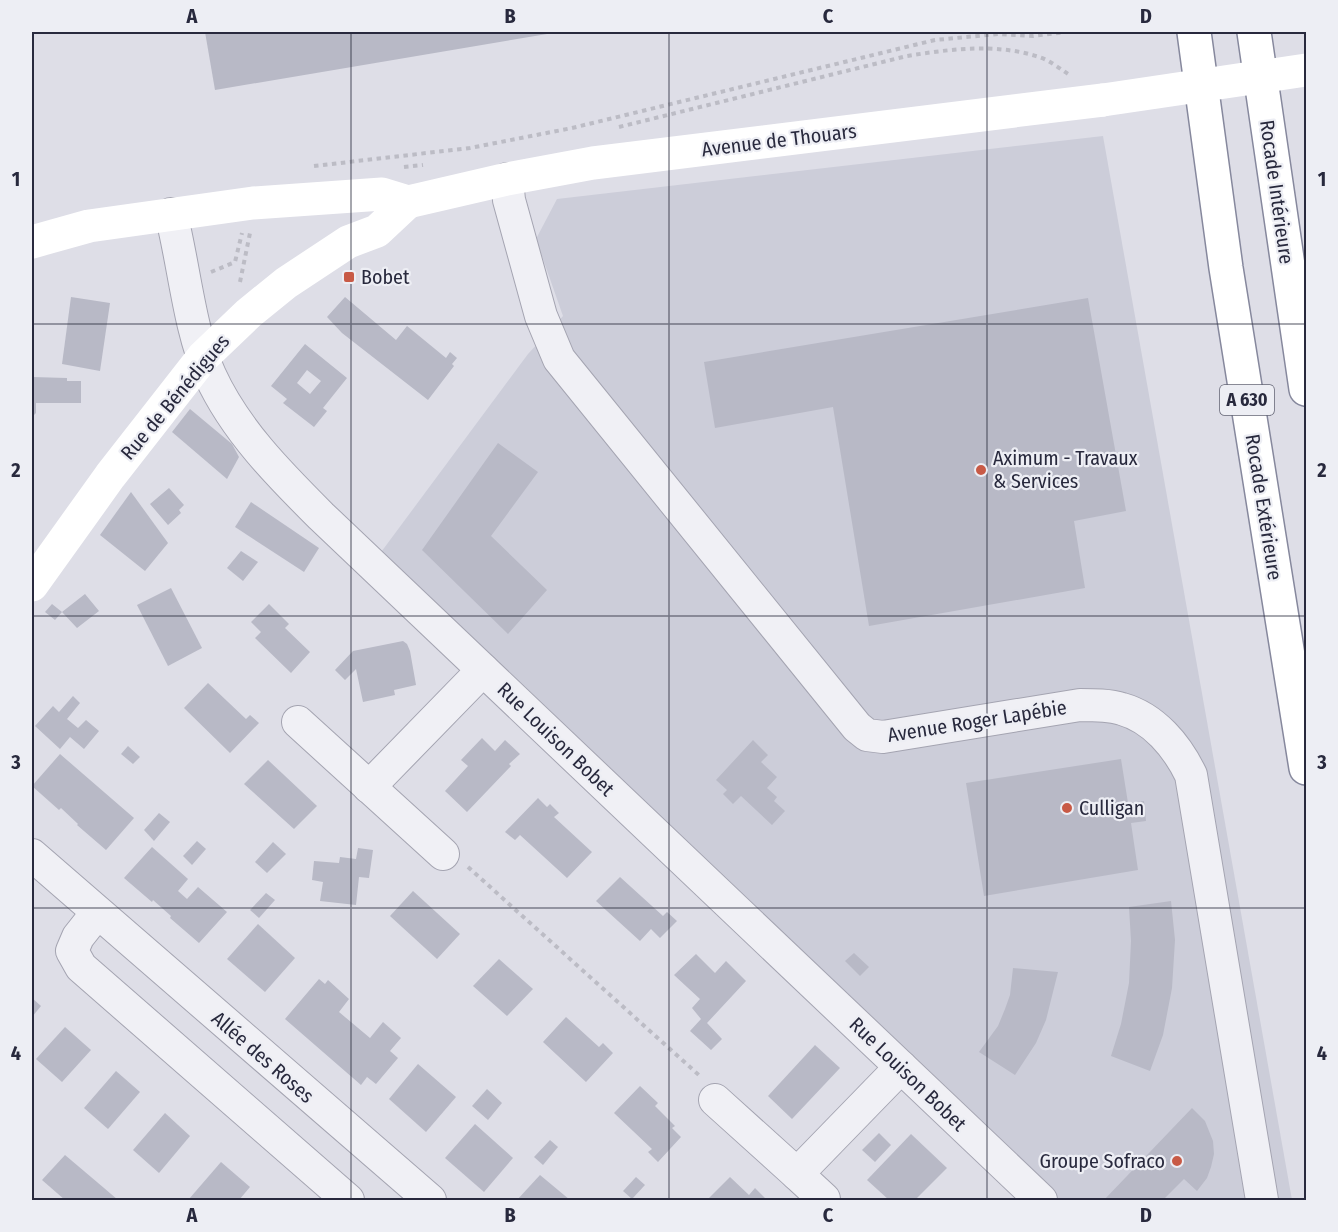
<svg xmlns="http://www.w3.org/2000/svg" width="1338" height="1232" font-family="'Fira Sans Condensed',sans-serif">
  <rect width="100%" height="100%" fill="#dedee7"/>
  <!-- built -->
  <polygon fill="#cccdd9" points="1103,136 1292,1200 1041,1200 373,563 528,354 563,316 536,239 557,199"/>
  <!-- building -->
  <g fill="#b8b9c6" fill-rule="evenodd">
    <polygon points="205,32 553,32 553,33 215,90"/>
    <polygon points="71,297 110,303 100,371 62,364"/>
    <polygon points="345,297 396,340 407,326 446,358 450,352 457,358 452,364 454,366 428,400 342,333 327,317"/>
    <polygon points="1088,298 1126,511 1074,521 1085,588 869,626 833,407 715,428 704,362"/>
    <path d="M305,344l42,34 -24,30 4,3 -13,16 -31,-24 4,-4 -16,-13zM307,370l14,11 -11,13 -13,-11z"/>
    <polygon points="32,377 67,378 67,381 81,381 81,403 36,403 36,413 32,417"/>
    <polygon points="190,409 232,444 239,457 227,479 172,432"/>
    <polygon points="498,443 538,472 491,536 547,590 508,634 422,550"/>
    <polygon points="169,488 184,505 179,510 181,513 168,525 150,504"/>
    <polygon points="131,492 168,543 145,571 100,535"/>
    <polygon points="251,502 319,548 304,572 235,527"/>
    <polygon points="241,551 258,562 243,581 227,568"/>
    <polygon points="171,588 202,648 168,666 137,605"/>
    <polygon points="85,594 99,611 77,628 62,612 55,620 45,612 52,604 62,612"/>
    <polygon points="269,604 289,624 285,628 310,652 291,673 255,638 261,632 251,622"/>
    <polygon points="403,641 407,644 410,651 416,685 394,690 395,695 363,702 356,669 345,680 335,670 353,651"/>
    <polygon points="208,683 246,719 250,715 259,723 230,753 184,708"/>
    <polygon points="73,696 80,703 67,719 78,728 86,720 99,731 84,749 70,737 60,749 35,726 53,706 59,712"/>
    <polygon points="482,738 495,751 505,740 520,754 509,764 511,766 467,812 445,791 468,766 461,760"/>
    <polygon points="753,740 768,755 761,762 777,777 767,788 777,797 774,801 785,811 772,825 741,796 733,804 723,794 727,790 716,780"/>
    <polygon points="128,746 140,757 133,764 121,754"/>
    <polygon points="60,754 134,818 106,850 77,825 78,824 61,808 59,810 32,786"/>
    <polygon points="1121,759 1128,803 1144,801 1146,821 1131,823 1138,870 984,896 966,783"/>
    <polygon points="268,760 317,806 294,829 244,784"/>
    <polygon points="538,798 547,807 550,804 559,813 554,817 592,852 567,878 520,835 515,840 505,832"/>
    <polygon points="159,813 170,822 154,841 144,830"/>
    <polygon points="197,841 206,849 192,865 183,856"/>
    <polygon points="273,842 286,854 267,873 255,862"/>
    <polygon points="152,847 188,879 178,891 187,899 198,887 227,912 199,943 170,918 171,916 153,900 152,902 124,878"/>
    <polygon points="358,848 373,850 369,878 359,877 356,905 320,901 323,882 312,880 314,861 339,863 340,857 356,859"/>
    <polygon points="620,877 663,916 667,912 677,921 660,938 651,929 640,941 596,901"/>
    <polygon points="413,891 460,934 437,959 390,916"/>
    <polygon points="266,893 275,900 259,918 250,910"/>
    <polygon points="1171,901 1175,940 1172,988 1163,1035 1150,1071 1111,1056 1121,1024 1129,983 1131,941 1129,907"/>
    <polygon points="258,924 295,958 265,992 227,959"/>
    <polygon points="854,953 869,967 860,976 845,961"/>
    <polygon points="696,954 715,973 726,961 746,981 707,1023 722,1039 711,1050 690,1031 701,1019 692,1008 700,999 674,975"/>
    <polygon points="499,959 533,989 507,1016 473,986"/>
    <polygon points="1013,968 1058,972 1046,1020 1036,1043 1015,1075 979,1052 998,1026 1005,1009 1010,995"/>
    <polygon points="319,979 325,984 328,980 349,999 339,1012 370,1038 383,1022 401,1038 390,1051 398,1058 376,1084 367,1077 361,1085 285,1019"/>
    <polygon points="32,998 41,1006 32,1017"/>
    <polygon points="566,1017 599,1047 603,1043 613,1053 586,1082 543,1042"/>
    <polygon points="65,1027 91,1050 62,1082 36,1059"/>
    <polygon points="815,1045 840,1068 792,1119 768,1096"/>
    <polygon points="418,1064 456,1097 426,1132 389,1099"/>
    <polygon points="116,1071 140,1092 108,1129 84,1108"/>
    <polygon points="640,1086 658,1103 655,1106 675,1126 672,1128 681,1137 658,1162 648,1152 652,1149 614,1113"/>
    <polygon points="487,1089 502,1103 488,1120 472,1106"/>
    <polygon points="1192,1108 1205,1121 1213,1141 1214,1154 1211,1167 1207,1178 1197,1191 1184,1179 1163,1200 1104,1200"/>
    <polygon points="165,1113 190,1136 159,1173 133,1150"/>
    <polygon points="475,1124 513,1158 484,1192 445,1158"/>
    <polygon points="879,1133 891,1145 875,1162 862,1150"/>
    <polygon points="911,1134 947,1168 915,1200 889,1200 867,1180"/>
    <polygon points="550,1140 558,1147 543,1165 534,1157"/>
    <polygon points="65,1155 104,1188 118,1200 65,1200 42,1180"/>
    <polygon points="221,1162 250,1187 239,1200 191,1200 189,1199"/>
    <polygon points="540,1175 570,1200 517,1200"/>
    <polygon points="636,1177 645,1185 632,1199 623,1191"/>
    <polygon points="730,1177 749,1195 755,1188 767,1200 707,1200"/>
  </g>
  <g fill="none" stroke-linecap="round" stroke-linejoin="round">
    <!-- street casing -->
    <g stroke="#a4a4b1" stroke-width="34">
      <g id="street">
        <path d="M507,179l2,21 32,116 18,43 298,368 10,8 16,2 197,-32c14,0 29,0 42,4 32,9 55,37 69,66l71,425"/>
        <path d="M171,214c13,50 18,115 39,161 25,55 69,99 111,141l720,684"/>
        <polyline points="298,722 443,854"/>
        <polyline points="369,787 483,670"/>
        <polyline points="32,855 430,1200"/>
        <polyline points="97,913 78,937 72,951 81,967 348,1200"/>
        <polyline points="715,1100 797,1174 901,1067"/>
        <polyline points="797,1174 824,1199"/>
      </g>
    </g>
    <!-- highway casing -->
    <g stroke="#86889d" stroke-width="36">
      <g id="highway">
        <polyline points="1194,32 1226,268 1306,768"/>
        <polyline points="1254,32 1306,389"/>
      </g>
    </g>
    <!-- path -->
    <g stroke="#bcbcc5" stroke-width="4" stroke-dasharray="4.5 4.5" stroke-linecap="butt">
      <path d="M619,127l288,-71c43,-7 90,-13 132,1 10,3 20,11 29,17"/>
      <polyline points="314,166 470,148 572,128 935,40 998,34 1033,36 1066,32"/>
      <polyline points="404,167 423,165"/>
      <polyline points="211,272 235,262 242,233"/>
      <polyline points="240,282 250,233"/>
      <polyline points="468,867 701,1077"/>
    </g>
    <!-- street -->
    <use href="#street" stroke="#f0f0f5" stroke-width="32"/>
    <!-- secondary -->
    <g stroke="#fff" stroke-width="33">
      <polyline points="32,242 89,226 253,203 382,194 408,202 507,179 593,163 1103,100"/>
      <polyline points="32,585 110,476 203,357 249,313 286,283 348,242 377,231 408,202"/>
    </g>
    <!-- highway -->
    <use href="#highway" stroke="#fff" stroke-width="33"/>
    <!-- secondary-bridge -->
    <polyline stroke="#fff" stroke-width="33" points="1103,100 1306,70"/>
  </g>
  <!-- grid -->
  <path fill="none" stroke="#28293d" stroke-width="1.5" stroke-opacity="0.55" d="M351,32v1168M669,32v1168M987,32v1168M32,324h1274M32,616h1274M32,908h1274"/>
  <!-- markers -->
  <g fill="#c85a46" stroke="#edeef4" stroke-width="2">
    <rect x="343" y="271" width="12" height="12" rx="3"/>
    <circle cx="981" cy="470" r="6"/>
    <circle cx="1067" cy="808" r="6"/>
    <circle cx="1177" cy="1161" r="6"/>
  </g>
  <g text-anchor="middle" stroke-width="4.5" stroke-linejoin="round" paint-order="stroke">
    <!-- shield labels -->
    <rect fill="#edeef4" stroke="#636474" stroke-width="1.5" x="1220" y="385" width="54" height="30" rx="4.5"/>
    <g font-size="18" font-weight="bold" fill="#28293d">
      <text x="1247" y="406">A 630</text>
    </g>
    <!-- street labels -->
    <g font-size="20" fill="#28293d" stroke="#edeef4">
      <text transform="translate(779 140) rotate(-7)" y="7">Avenue de Thouars</text>
      <text transform="translate(1277 192) rotate(82)" y="7">Rocade Intérieure</text>
      <text transform="translate(175 397) rotate(-50)" y="7">Rue de Bénédigues</text>
      <text transform="translate(1264 507) rotate(81)" y="7">Rocade Extérieure</text>
      <text transform="translate(977 721) rotate(-9)" y="7">Avenue Roger Lapébie</text>
      <text transform="translate(556 739) rotate(44)" y="7">Rue Louison Bobet</text>
      <text transform="translate(263 1057) rotate(41)" y="7">Allée des Roses</text>
      <text transform="translate(908 1074) rotate(44)" y="7">Rue Louison Bobet</text>
    </g>
    <!-- poi labels -->
    <g font-size="20" fill="#28293d" stroke="#edeef4" text-anchor="start">
      <text x="361" y="284">Bobet</text>
      <text x="993" y="465">Aximum - Travaux<tspan x="993" dy="23">&amp; Services</tspan></text>
      <text x="1079" y="815">Culligan</text>
      <text x="1165" y="1168" text-anchor="end">Groupe Sofraco</text>
    </g>
  </g>
  <!-- border -->
  <rect width="1338" height="1232" fill="none" stroke="#edeef4" stroke-width="66"/>
  <rect x="33" y="33" width="1272" height="1166" fill="none" stroke="#28293d" stroke-width="2"/>
  <g font-size="20" text-anchor="middle" font-weight="bold" fill="#28293d">
    <text x="192" y="23">A</text>
    <text x="510" y="23">B</text>
    <text x="828" y="23">C</text>
    <text x="1146" y="23">D</text>
    <text x="16" y="186">1</text>
    <text x="1322" y="186">1</text>
    <text x="16" y="477">2</text>
    <text x="1322" y="477">2</text>
    <text x="16" y="769">3</text>
    <text x="1322" y="769">3</text>
    <text x="16" y="1060">4</text>
    <text x="1322" y="1060">4</text>
    <text x="192" y="1222">A</text>
    <text x="510" y="1222">B</text>
    <text x="828" y="1222">C</text>
    <text x="1146" y="1222">D</text>
  </g>
</svg>
